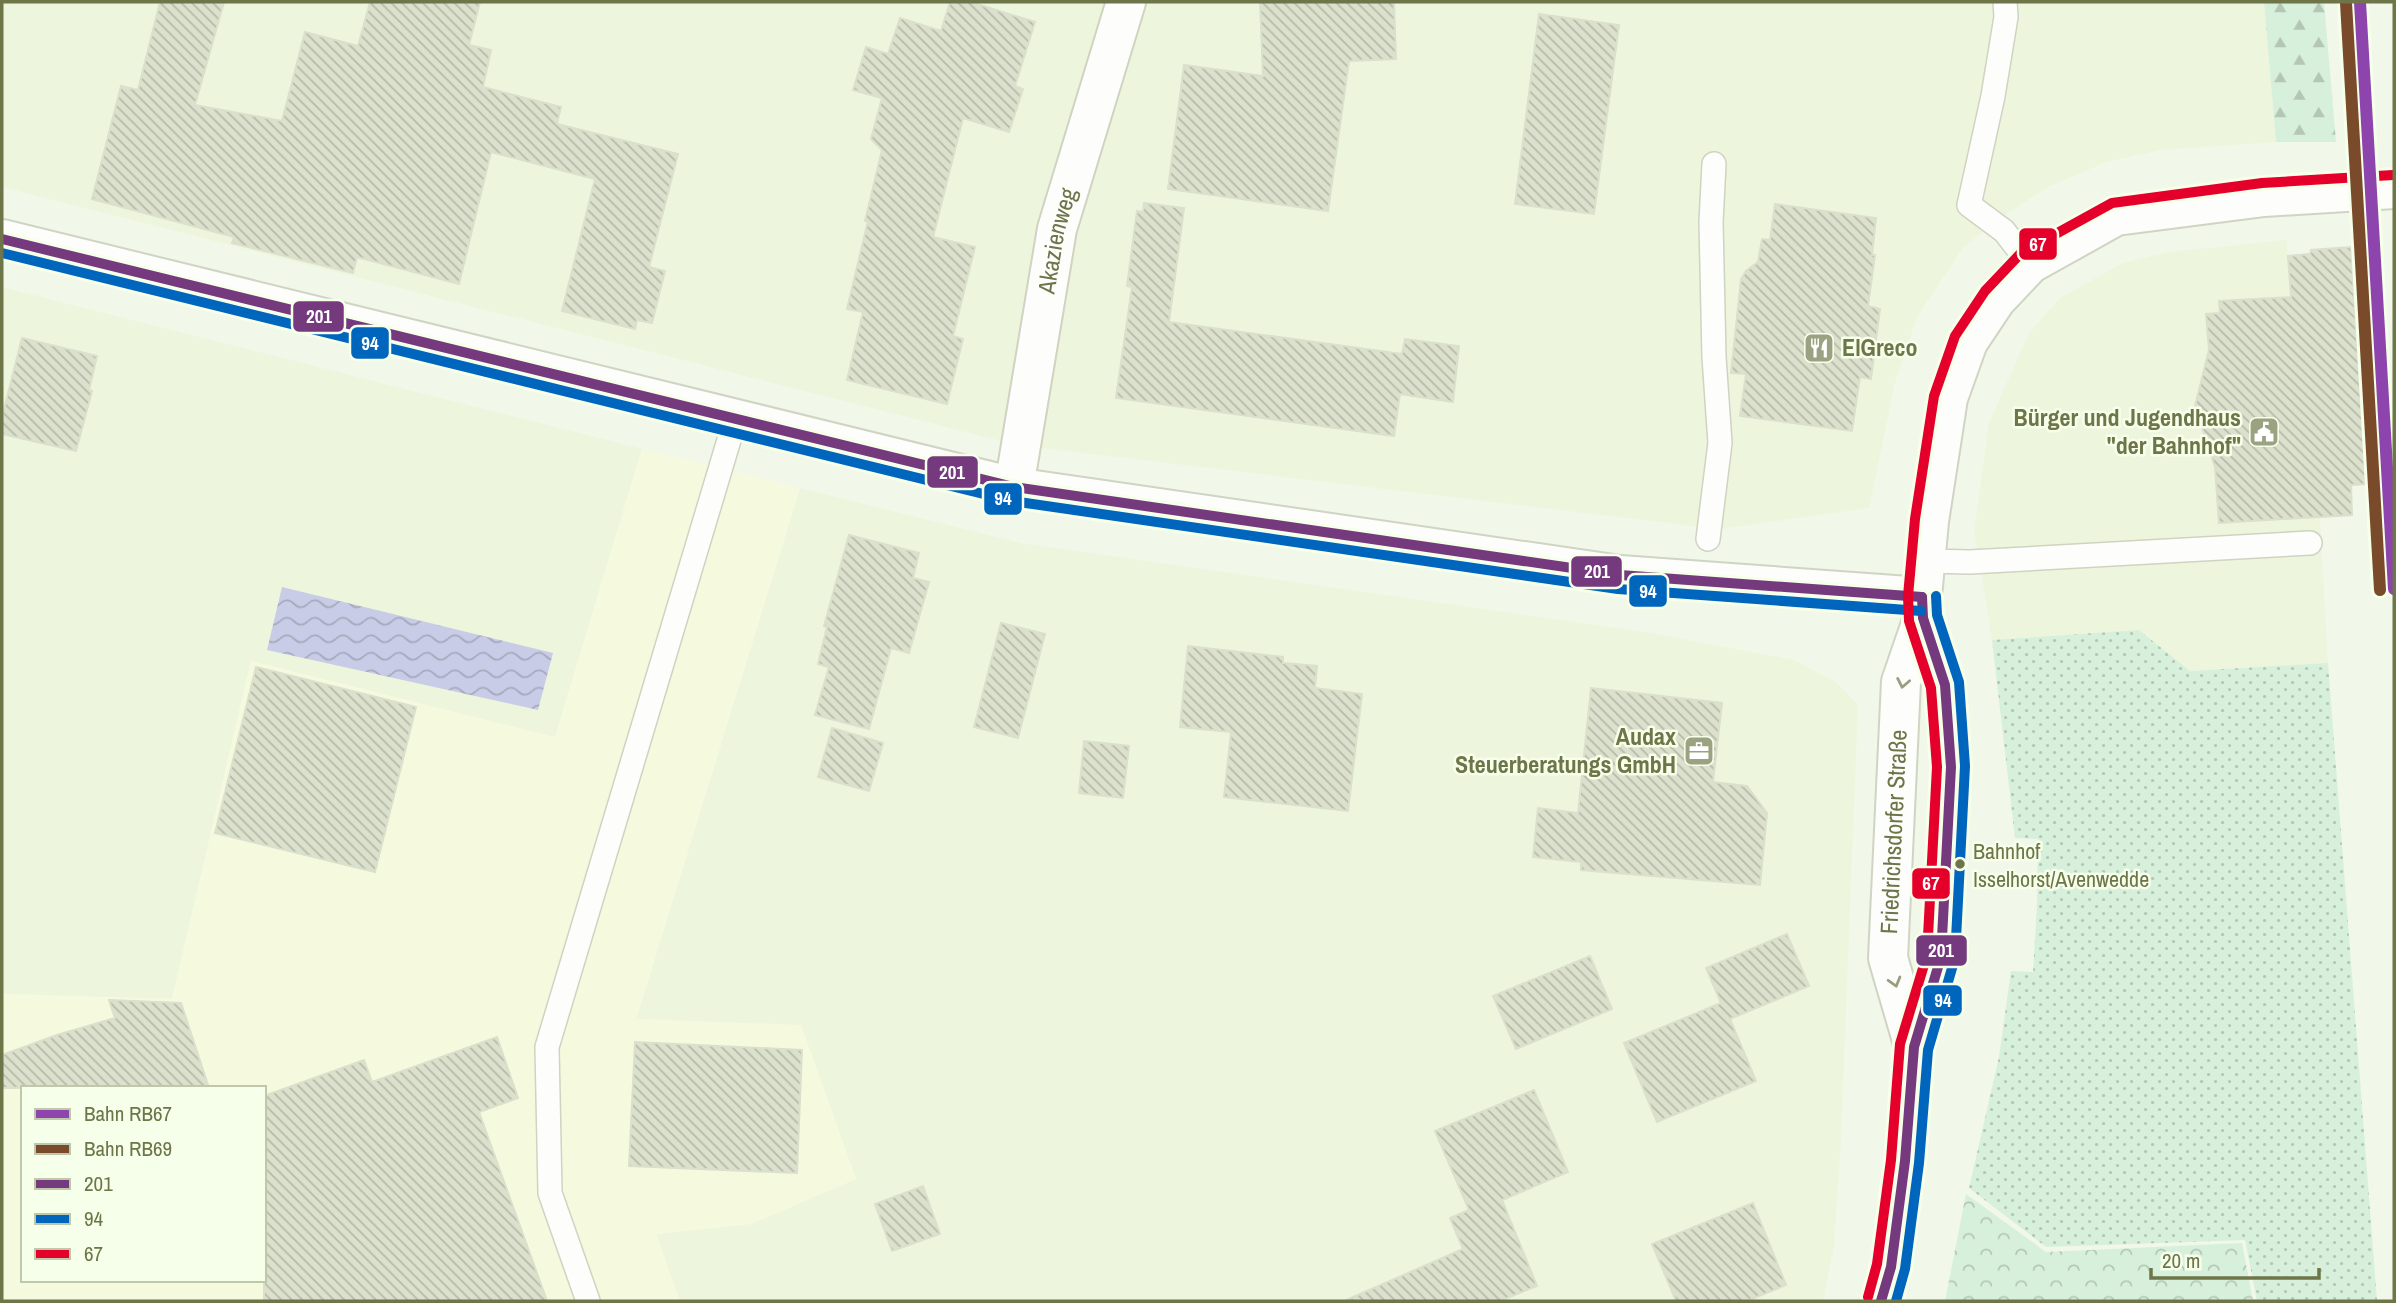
<svg xmlns="http://www.w3.org/2000/svg" width="2396" height="1303" font-family="'Archivo Narrow',sans-serif">
  <defs>
    <pattern id="grass-dots" width="8" height="8" patternUnits="userSpaceOnUse" patternTransform="scale(1.75)"><rect width="8" height="8" fill="#d7f0dc"/><path d="M2 2h.1M6 6h.1" fill="none" stroke="#b3c7b4" stroke-width="1.8" stroke-linecap="round"/></pattern>
    <pattern id="forest-firs" width="22" height="20" patternUnits="userSpaceOnUse" patternTransform="scale(1.75)"><rect width="22" height="20" fill="#d7f0dc"/><path d="M5 1l3.5 6h-7zM16 11l3.5 6h-7z" fill="#b3c7b4"/></pattern>
    <pattern id="park-crowns" width="20" height="18" patternUnits="userSpaceOnUse" patternTransform="scale(1.75)"><rect width="20" height="18" fill="#d7f0dc"/><path d="M2 6a3 3 0 1 1 6 0M12 15a3 3 0 1 1 6 0" fill="none" stroke="#b3c7b4"/></pattern>
    <pattern id="water-waves" width="16" height="10" patternUnits="userSpaceOnUse" patternTransform="scale(1.75)"><rect width="16" height="10" fill="#c8cce7"/><path d="M0 5q4-4 8 0t8 0" fill="none" stroke="#a7aabd"/></pattern>
    <pattern id="building-back-hatch" width="6" height="6" patternUnits="userSpaceOnUse" patternTransform="scale(1.75)"><rect width="6" height="6" fill="#dbe1cd"/><path d="M-1 5l2 2M0 0l6 6M5-1l2 2" fill="none" stroke="#b6bba8"/></pattern>
  </defs>
  <rect width="100%" height="100%" fill="#f1f7e9"/>
  <!-- residential -->
  <g fill="#edf6dd">
    <polygon points="2,2 2264,2 2276,142 2161,150 2106,162 2048,187 1994,222 1962,249 1917,317 1895,383 1869,508 1718,529 1017,445 2,187"/>
    <polygon points="2287,240 2290,305 2317,468 2328,663 2190,671 2139,630 1992,640 1974,530 1989,423 2029,333 2060,298 2123,263 2168,252"/>
    <polygon points="2,287 642,449 555,738 251,661 172,999 2,994"/>
    <polygon points="800,488 1021,543 1645,632 1794,660 1836,682 1858,705 1841,1138 1834,1246 1823,1301 680,1301 655,1234 751,1224 856,1178 636,1020"/>
  </g>
  <!-- commercial -->
  <path fill="#f5fadf" fill-rule="evenodd" d="M642,449l158,39 -164,531 165,6 55,154 -105,45 -95,10 24,67h-678v-307l170,5 79,-338 304,76zM23,1088h241v192h-241z"/>
  <!-- grass -->
  <polygon fill="url(#grass-dots)" points="2139,630 2190,671 2328,663 2377,1301 2257,1301 2245,1240 2046,1247 1969,1188 1999,1057 2011,971 2033,972 2037,905 2038,839 2015,838 1992,640"/>
  <!-- forest -->
  <polygon fill="url(#forest-firs)" points="2264,2 2324,2 2336,142 2276,142"/>
  <!-- park -->
  <polygon fill="url(#park-crowns)" points="1966,1194 2046,1252 2242,1243 2253,1301 1945,1301"/>
  <!-- water -->
  <polygon fill="url(#water-waves)" points="282,587 553,653 538,710 267,650"/>
  <!-- building -->
  <g fill="url(#building-back-hatch)" stroke="#dae0cb" stroke-width="2">
    <polygon points="160,2 224,2 195,105 282,121 305,32 358,46 370,2 480,2 469,45 491,50 483,87 561,107 557,124 678,154 649,267 665,271 652,323 637,320 635,329 562,311 595,179 491,152 459,284 357,257 353,273 232,243 234,237 92,199 121,86 138,90"/>
    <polygon points="950,2 971,2 1035,22 1015,86 1023,89 1009,132 963,118 933,237 975,247 953,336 963,339 947,404 847,380 863,312 847,309 868,221 865,221 882,150 871,139 882,98 853,90 866,47 888,54 900,18 941,31"/>
    <polygon points="1260,2 1394,2 1396,59 1349,61 1328,211 1168,189 1184,65 1263,76"/>
    <polygon points="1539,14 1619,25 1594,214 1515,204"/>
    <polygon points="1144,203 1184,208 1169,322 1402,354 1405,339 1459,346 1453,402 1400,394 1394,436 1116,398 1132,287 1127,286 1137,211 1143,212"/>
    <polygon points="1775,204 1876,218 1872,255 1875,255 1868,306 1880,309 1871,379 1860,377 1852,431 1740,416 1746,374 1731,373 1741,279 1746,271 1758,262 1762,239 1770,240"/>
    <polygon points="2351,247 2366,484 2351,485 2352,515 2219,523 2215,467 2195,406 2209,350 2206,314 2220,313 2219,301 2291,297 2288,256 2310,254 2311,250"/>
    <polygon points="22,338 97,356 89,390 92,391 76,451 2,434 2,417"/>
    <polygon points="849,535 919,553 913,578 929,582 909,653 891,648 869,729 815,715 829,667 818,664 827,627 824,626"/>
    <polygon points="1001,623 1045,634 1018,738 974,727"/>
    <polygon points="1188,646 1283,657 1283,663 1317,666 1315,688 1362,694 1348,811 1224,797 1231,732 1180,727"/>
    <polygon points="256,667 416,707 375,872 215,833"/>
    <polygon points="1591,688 1722,703 1713,782 1747,786 1767,813 1760,885 1581,870 1581,862 1533,857 1538,808 1578,813"/>
    <polygon points="832,728 883,743 869,791 818,777"/>
    <polygon points="1084,741 1129,746 1123,798 1079,793"/>
    <polygon points="1787,934 1809,986 1730,1019 1756,1081 1657,1122 1624,1043 1721,1003 1706,968"/>
    <polygon points="1590,956 1612,1009 1516,1049 1493,996"/>
    <polygon points="109,1000 181,1003 209,1088 2,1088 2,1055 57,1035 115,1018"/>
    <polygon points="497,1037 518,1098 479,1112 547,1301 264,1301 264,1096 364,1060 372,1082"/>
    <polygon points="635,1042 802,1050 797,1173 629,1166"/>
    <polygon points="1534,1090 1568,1172 1502,1200 1537,1286 1500,1301 1344,1301 1463,1249 1450,1218 1469,1210 1435,1131"/>
    <polygon points="923,1186 940,1234 892,1251 875,1204"/>
    <polygon points="1753,1203 1786,1285 1747,1301 1676,1301 1652,1244"/>
  </g>
  <g fill="none" stroke-linecap="round" stroke-linejoin="round">
    <!-- lane casing -->
    <g stroke="#cfd3c1" stroke-width="26">
      <g id="lane">
        <polyline points="2005,2 2006,17 1993,96 1969,205 2004,231 2030,264"/>
        <polyline points="1708,539 1720,443 1714,357 1711,222 1714,164"/>
        <polyline points="1925,561 1970,562 2310,543"/>
        <polyline points="588,1301 550,1193 547,1047 735,420"/>
      </g>
    </g>
    <!-- street casing -->
    <g stroke="#cfd3c1" stroke-width="42">
      <g id="street">
        <path id="s1" d="M1014,487l43,-258 69,-227"/>
      </g>
    </g>
    <!-- secondary casing -->
    <g stroke="#cfd5c2" stroke-width="42">
      <g id="secondary">
        <polyline points="2,239 1014,487 1620,575 1922,597"/>
        <path id="s2" d="M1914,1047l-26,-89 13,-276 22,-64"/>
        <polyline points="1881,1301 1891,1267 1905,1161 1914,1047 1941,957 1951,767 1945,685 1923,618 1922,597 1929,521 1948,398 1968,342 1996,300 2030,264 2116,216 2264,197 2394,189"/>
      </g>
    </g>
    <!-- lane -->
    <use href="#lane" stroke="#fdfefc" stroke-width="23"/>
    <!-- street -->
    <use href="#street" stroke="#fdfefc" stroke-width="38"/>
    <!-- secondary -->
    <use href="#secondary" stroke="#fdfefc" stroke-width="38"/>
    <!-- bus-1 casing -->
    <g stroke="#f6ffea" stroke-width="16">
      <g id="bus-1">
        <polyline points="2,239 1014,487 1620,575 1922,597"/>
        <polyline points="1881,1301 1891,1267 1905,1161 1914,1047 1941,957 1951,767 1945,685 1923,618 1922,597"/>
      </g>
    </g>
    <!-- bus-2 casing -->
    <g stroke="#f6ffea" stroke-width="16">
      <g id="bus-2">
        <polyline points="2,253 1012,501 1618,589 1921,611"/>
        <polyline points="1896,1301 1905,1269 1919,1163 1928,1050 1955,958 1965,766 1959,682 1937,615 1936,596"/>
      </g>
    </g>
    <!-- bus-3 casing -->
    <g stroke="#f6ffea" stroke-width="16">
      <polyline id="bus-3" points="1868,1297 1877,1264 1891,1160 1900,1044 1927,955 1937,767 1931,688 1909,621 1908,596 1915,519 1934,396 1955,336 1985,291 2021,253 2112,203 2262,183 2393,175"/>
    </g>
    <!-- bus-1 -->
    <use href="#bus-1" stroke="#743a7d" stroke-width="10"/>
    <!-- bus-2 -->
    <use href="#bus-2" stroke="#0065bd" stroke-width="10"/>
    <!-- bus-3 -->
    <use href="#bus-3" stroke="#e4002b" stroke-width="10"/>
    <!-- rail-1 casing -->
    <g stroke="#f6ffea" stroke-width="18">
      <polyline id="rail-1" points="2360,2 2394,589"/>
    </g>
    <!-- rail-2 casing -->
    <g stroke="#f6ffea" stroke-width="18">
      <polyline id="rail-2" points="2346,3 2380,590"/>
    </g>
    <!-- rail-1 -->
    <use href="#rail-1" stroke="#8e44ad" stroke-width="12"/>
    <!-- rail-2 -->
    <use href="#rail-2" stroke="#7a4b2a" stroke-width="12"/>
  </g>
  <!-- one-way arrows -->
  <defs><path id="oneway-chevron" d="M-2-3.5L2.5 0L-2 3.5" fill="none" stroke-width="1.6" stroke-linecap="round" stroke-linejoin="round" transform="scale(1.75)"/></defs>
  <g stroke="#989e7f">
    <use href="#oneway-chevron" transform="translate(1903 683) rotate(101)"/>
    <use href="#oneway-chevron" transform="translate(1895 982) rotate(74)"/>
  </g>
  <!-- icons -->
  <defs>
    <g id="restaurant-square" transform="scale(1.575)"><rect x="-9" y="-9" width="18" height="18" rx="4" fill="#9ba281" stroke="#f6ffea"/><path d="M-5-6h1v4h1v-4h1v4h1v-4h1v5L-1.5 .5V6h-2V.5L-5-1ZM5-6V6H3V1.5H1.5Q1.5-4 5-6Z" fill="#fff"/></g>
    <g id="civic-square" transform="scale(1.575)"><rect x="-9" y="-9" width="18" height="18" rx="4" fill="#9ba281" stroke="#f6ffea"/><path d="M-.6-6.5H3V-4.5H.6V-3L4-1V1h2V6H-6V1h2V-1L-.6-3ZM-1.2 2.5V6h2.4V2.5Z" fill="#fff"/></g>
    <g id="office-square" transform="scale(1.575)"><rect x="-9" y="-9" width="18" height="18" rx="4" fill="#9ba281" stroke="#f6ffea"/><path d="M-6-3h4V-5.5h4V-3h4V5H-6ZM-1-4.5V-3h2v-1.5ZM-6 0V1H6V0Z" fill="#fff"/></g>
  </defs>
  <g fill-rule="evenodd">
    <use href="#restaurant-square" x="1819" y="348"/>
    <use href="#civic-square" x="2264" y="432"/>
    <use href="#office-square" x="1699" y="751"/>
  </g>
  <!-- markers -->
  <circle fill="#6d7549" stroke="#f6ffea" stroke-width="2.5" cx="1960" cy="864" r="6"/>
  <g text-anchor="middle" stroke-width="5" stroke-linejoin="round" paint-order="stroke">
    <!-- bus labels -->
    <g font-size="22" fill="#6d7549" stroke="#f6ffea" text-anchor="start">
      <text x="1973" y="859">Bahnhof<tspan x="1973" dy="28">Isselhorst/Avenwedde</tspan></text>
    </g>
    <!-- street labels -->
    <g font-size="24" fill="#6d7549" stroke="#f6ffea">
      <text dy="8" stroke="none"><textPath href="#s1" startOffset="250">Akazienweg</textPath></text>
      <text dy="8" stroke="none"><textPath href="#s2" startOffset="219">Friedrichsdorfer Straße</textPath></text>
    </g>
    <!-- poi labels -->
    <g font-size="24" font-weight="bold" fill="#6d7549" stroke="#f6ffea" text-anchor="end">
      <text x="1842" y="356" text-anchor="start">ElGreco</text>
      <text x="2241" y="426">Bürger und Jugendhaus<tspan x="2241" dy="28">"der Bahnhof"</tspan></text>
      <text x="1676" y="745">Audax<tspan x="1676" dy="28">Steuerberatungs GmbH</tspan></text>
    </g>
  </g>
  <g stroke="#f6ffea" stroke-width="2.5">
    <rect x="2018" y="227" width="40" height="34" rx="7" fill="#e4002b"/>
    <rect x="292" y="300" width="53" height="33" rx="7" fill="#743a7d"/>
    <rect x="350" y="326" width="40" height="34" rx="7" fill="#0065bd"/>
    <rect x="926" y="455" width="53" height="34" rx="7" fill="#743a7d"/>
    <rect x="983" y="482" width="40" height="34" rx="7" fill="#0065bd"/>
    <rect x="1570" y="555" width="53" height="33" rx="7" fill="#743a7d"/>
    <rect x="1628" y="574" width="40" height="34" rx="7" fill="#0065bd"/>
    <rect x="1911" y="867" width="40" height="33" rx="7" fill="#e4002b"/>
    <rect x="1915" y="934" width="53" height="33" rx="7" fill="#743a7d"/>
    <rect x="1922" y="984" width="41" height="33" rx="7" fill="#0065bd"/>
  </g>
  <g font-size="19" text-anchor="middle" font-weight="bold" fill="#fff">
    <text x="2038" y="251">67</text>
    <text x="319" y="323">201</text>
    <text x="370" y="350">94</text>
    <text x="952" y="479">201</text>
    <text x="1003" y="505">94</text>
    <text x="1597" y="578">201</text>
    <text x="1648" y="598">94</text>
    <text x="1931" y="890">67</text>
    <text x="1941" y="957">201</text>
    <text x="1943" y="1007">94</text>
  </g>
  <!-- border -->
  <rect width="2396" height="1303" fill="none" stroke="#6d7549" stroke-width="7"/>
  <!-- legend -->
  <rect x="21" y="1086" width="245" height="196" fill="#f6ffea" stroke="#bfc8aa" stroke-width="2"/>
  <rect x="35" y="1109" width="35" height="10" fill="#8e44ad" stroke="#bfc8aa" stroke-width="2"/>
  <text x="84" y="1121" font-size="21" fill="#6d7549">Bahn RB67</text>
  <rect x="35" y="1144" width="35" height="10" fill="#7a4b2a" stroke="#bfc8aa" stroke-width="2"/>
  <text x="84" y="1156" font-size="21" fill="#6d7549">Bahn RB69</text>
  <rect x="35" y="1179" width="35" height="10" fill="#743a7d" stroke="#bfc8aa" stroke-width="2"/>
  <text x="84" y="1191" font-size="21" fill="#6d7549">201</text>
  <rect x="35" y="1214" width="35" height="10" fill="#0065bd" stroke="#bfc8aa" stroke-width="2"/>
  <text x="84" y="1226" font-size="21" fill="#6d7549">94</text>
  <rect x="35" y="1249" width="35" height="10" fill="#e4002b" stroke="#bfc8aa" stroke-width="2"/>
  <text x="84" y="1261" font-size="21" fill="#6d7549">67</text>
  <!-- scale -->
  <path d="M2151 1268v10h168v-10" fill="none" stroke="#6d7549" stroke-width="3.5"/>
  <text x="2162" y="1268" font-size="21" fill="#6d7549" stroke="#f6ffea" stroke-width="5" paint-order="stroke">20 m</text>
</svg>
